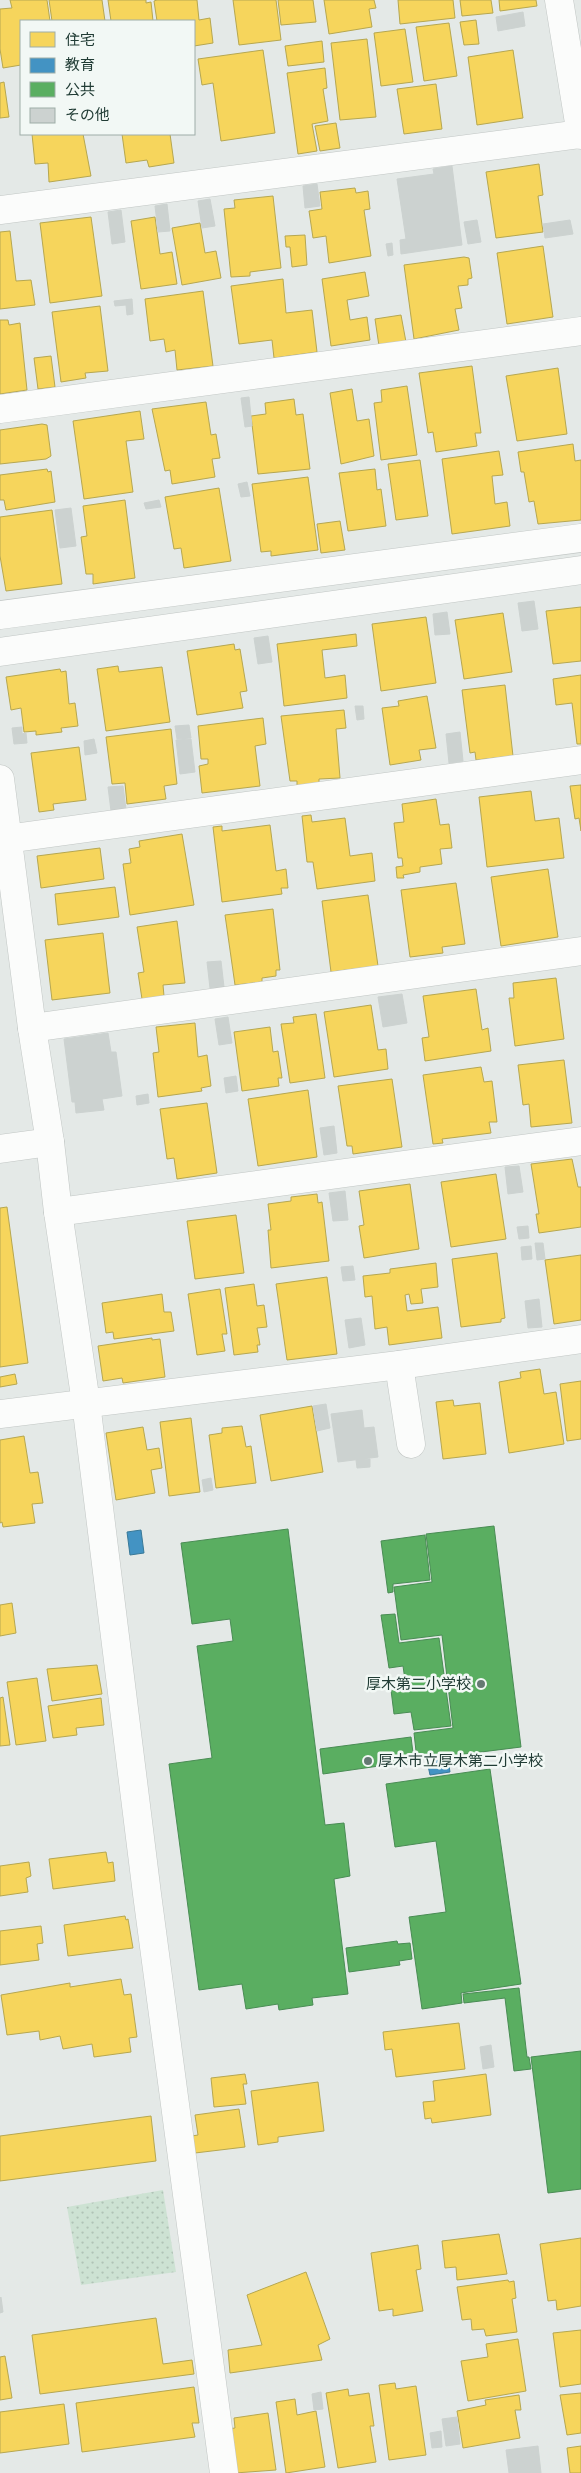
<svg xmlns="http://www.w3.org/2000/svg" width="581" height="2473" font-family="'Noto Sans','Noto Sans JP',sans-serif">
  <defs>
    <pattern id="park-dots" width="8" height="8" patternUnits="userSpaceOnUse" patternTransform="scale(1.25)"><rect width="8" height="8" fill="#cde2d3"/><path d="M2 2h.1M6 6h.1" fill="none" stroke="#b0c3b6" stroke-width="1.8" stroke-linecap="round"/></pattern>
  </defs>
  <rect width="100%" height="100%" fill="#e4e9e7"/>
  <!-- park -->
  <polygon fill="url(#park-dots)" points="163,2190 176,2272 81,2285 67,2207"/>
  <!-- homes -->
  <g fill="#f6d55c" stroke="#b6a750">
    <polygon points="10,0 47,0 50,21 21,21 21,65 3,68 0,49 0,9 12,8"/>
    <polygon points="49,0 102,0 105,21 52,21"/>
    <polygon points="108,0 146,0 146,3 151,2 153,21 111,21"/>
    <polygon points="157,0 197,0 199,20 210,18 213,43 194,46 194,21 157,21 154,1"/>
    <polygon points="233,0 276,0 281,40 239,45"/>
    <polygon points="278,0 313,0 316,22 281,25"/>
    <polygon points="324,0 374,0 376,8 369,9 372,27 329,34"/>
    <polygon points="398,0 453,0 455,18 400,24"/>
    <polygon points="460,0 491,0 493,13 462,16"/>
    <polygon points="499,0 536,0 537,6 500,11"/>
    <polygon points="476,20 479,44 464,45 460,22"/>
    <polygon points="449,23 457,76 424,81 416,27"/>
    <polygon points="405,29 413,82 381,86 374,33"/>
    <polygon points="367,39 376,117 340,120 331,43"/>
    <polygon points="322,41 324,62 288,66 285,46"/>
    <polygon points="263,50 275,133 221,141 213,83 202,85 198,59"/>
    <polygon points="513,50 523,118 477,125 468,57"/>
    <polygon points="325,68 327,88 323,89 328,121 312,124 317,151 298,154 287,73"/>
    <polygon points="4,82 9,117 0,118 0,83"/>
    <polygon points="436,84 442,129 404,134 397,89"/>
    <polygon points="336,123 340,148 320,151 315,126"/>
    <polygon points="32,134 83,134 91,176 49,182 48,163 35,164"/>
    <polygon points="122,134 170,134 174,163 149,167 147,160 126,163"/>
    <polygon points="539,164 543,195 538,196 543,232 496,238 486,172"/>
    <polygon points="355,188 356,193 368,191 370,209 364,210 371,256 329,263 326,236 313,238 309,211 322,209 320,192"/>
    <polygon points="273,196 281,268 250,272 250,276 231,277 224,209 235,208 234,200"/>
    <polygon points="91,217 102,296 50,303 40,223"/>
    <polygon points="155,217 160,254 172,252 177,284 141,289 131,221"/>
    <polygon points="200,223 205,253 216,251 221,278 182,285 172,228"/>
    <polygon points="10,231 16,281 31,280 35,305 0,309 0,232"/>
    <polygon points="305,235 307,265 292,267 290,247 286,247 285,236"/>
    <polygon points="543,246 553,317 507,324 497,253"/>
    <polygon points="464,257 469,258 472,278 468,279 468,285 458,286 462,308 455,309 459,330 414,339 404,265"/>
    <polygon points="365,272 369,296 347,300 350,320 367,317 370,340 331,346 322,279"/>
    <polygon points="283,279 286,313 312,310 317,352 274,358 272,340 239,344 231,286"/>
    <polygon points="203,291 213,366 177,370 175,350 166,352 164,339 150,341 145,299"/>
    <polygon points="100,306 108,371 85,373 86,378 61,382 52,312"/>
    <polygon points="401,315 406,342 379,346 375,319"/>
    <polygon points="0,320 8,320 9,325 20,323 27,390 0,394"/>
    <polygon points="51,356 55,387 38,389 34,358"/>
    <polygon points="472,366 481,433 475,433 477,446 436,452 433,432 428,433 419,373"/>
    <polygon points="558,368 567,434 517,441 506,376"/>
    <polygon points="407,386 417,455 381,460 374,403 382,402 381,390"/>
    <polygon points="352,389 357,421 369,419 374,456 341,464 330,393"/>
    <polygon points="294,399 296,415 303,414 310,469 258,474 251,416 266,414 265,403"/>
    <polygon points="206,402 211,435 216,434 220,458 212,459 215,477 172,484 170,470 165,471 152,409"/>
    <polygon points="140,411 144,439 126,441 133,492 84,499 73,421"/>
    <polygon points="42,424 47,425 51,456 46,459 0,464 0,430"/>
    <polygon points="573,444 575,461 581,460 581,520 538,524 534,501 529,502 524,472 521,472 518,452"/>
    <polygon points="499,451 503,475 492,476 495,504 507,502 510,526 452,534 442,459"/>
    <polygon points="420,460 428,516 396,520 388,464"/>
    <polygon points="47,469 48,472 51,471 55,502 6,510 4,500 0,500 0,475"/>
    <polygon points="375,469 377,490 381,489 386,526 348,531 339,473"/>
    <polygon points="308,477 318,550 271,556 271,551 261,552 252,484"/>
    <polygon points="219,488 231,561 184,568 181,548 174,549 165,497"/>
    <polygon points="125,500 135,578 93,584 93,574 86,574 81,537 87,536 83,506"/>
    <polygon points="52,510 62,584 6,591 0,556 0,517"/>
    <polygon points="340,521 345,550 321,553 317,524"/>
    <polygon points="581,607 581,661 553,664 546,611"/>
    <polygon points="503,613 512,672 464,679 455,620"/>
    <polygon points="426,617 436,683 381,691 372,624"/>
    <polygon points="356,634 357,646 322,650 325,678 345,675 347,698 284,706 277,644"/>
    <polygon points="234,644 235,650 240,649 247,691 240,692 243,708 197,715 187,651"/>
    <polygon points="118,666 119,672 162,667 170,722 106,731 97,669"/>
    <polygon points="60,669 61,672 66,671 69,704 75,703 78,726 61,728 62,732 36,735 36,731 24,732 21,708 11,710 6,677"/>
    <polygon points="581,675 581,744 577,744 572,703 556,705 553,679"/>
    <polygon points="505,685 513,756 476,760 475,752 470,753 462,690"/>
    <polygon points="427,696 436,748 419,750 421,760 390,765 382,708 399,706 398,701"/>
    <polygon points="344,710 346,728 336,729 340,778 319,779 319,784 297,787 297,781 290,781 281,716"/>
    <polygon points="263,718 266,744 255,746 260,786 202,793 199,766 208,764 208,759 201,759 198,726"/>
    <polygon points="171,729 177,784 164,786 166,799 127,804 125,783 112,784 106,737"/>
    <polygon points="79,747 86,800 53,804 54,810 39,812 31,753"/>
    <polygon points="581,785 581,831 579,818 575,819 570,786"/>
    <polygon points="531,791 535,821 559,818 564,858 487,867 479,797"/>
    <polygon points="436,799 440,825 449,824 452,848 440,849 442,864 420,867 420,872 403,875 404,878 397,878 396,867 403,866 402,858 398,858 394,823 404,822 402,804"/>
    <polygon points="311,815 312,822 345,818 350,856 372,853 375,881 317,889 313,862 307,862 302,816"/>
    <polygon points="270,825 276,871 286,869 288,888 281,888 282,894 222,902 213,827 222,826 222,831"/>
    <polygon points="182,834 194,905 130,915 123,864 131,863 129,849 140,847 139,841"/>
    <polygon points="100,848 104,879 41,888 37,856"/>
    <polygon points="548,869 558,937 501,946 491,877"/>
    <polygon points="456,883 465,944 442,947 443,953 410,957 401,890"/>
    <polygon points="115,887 119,917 58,925 55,894"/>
    <polygon points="368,895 378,966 331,972 322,901"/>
    <polygon points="273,909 280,970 276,970 276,976 262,978 262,982 235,985 225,915"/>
    <polygon points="177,921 185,983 163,985 164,996 142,999 138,973 144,972 137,927"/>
    <polygon points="103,933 110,993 52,1000 45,940"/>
    <polygon points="556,978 564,1039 515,1046 509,998 514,998 513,983"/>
    <polygon points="476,989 482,1030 488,1028 491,1051 425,1061 422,1038 429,1037 423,996"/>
    <polygon points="371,1005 378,1050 386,1049 388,1069 334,1077 324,1012"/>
    <polygon points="316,1014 325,1078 290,1083 281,1024 294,1023 293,1017"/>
    <polygon points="195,1023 198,1057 207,1055 211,1086 201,1088 202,1091 158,1097 153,1053 159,1052 156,1027"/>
    <polygon points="270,1027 273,1052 278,1051 282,1078 278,1078 279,1086 242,1091 234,1032"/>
    <polygon points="564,1060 572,1123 531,1127 529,1104 523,1105 518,1065"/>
    <polygon points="481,1067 484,1082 492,1081 497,1122 489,1122 491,1133 442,1139 443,1143 433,1144 423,1075"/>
    <polygon points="392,1079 402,1147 353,1154 352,1146 347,1146 338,1086"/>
    <polygon points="308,1090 317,1157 258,1166 248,1099"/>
    <polygon points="207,1103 217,1173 177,1179 174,1158 167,1159 160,1109"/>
    <polygon points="572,1159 578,1187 581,1187 581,1227 539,1233 536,1214 539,1214 531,1164"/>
    <polygon points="496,1174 506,1239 451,1247 441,1182"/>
    <polygon points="410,1184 419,1249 364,1258 359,1226 364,1225 359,1191"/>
    <polygon points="317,1194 318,1203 322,1202 329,1261 271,1268 268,1230 271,1230 268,1204 291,1201 291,1197"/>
    <polygon points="7,1207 28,1363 0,1367 0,1208"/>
    <polygon points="236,1215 244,1273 195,1279 187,1221"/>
    <polygon points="497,1253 505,1318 501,1319 501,1322 461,1327 452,1259"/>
    <polygon points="581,1255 581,1320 554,1324 545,1260"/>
    <polygon points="436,1263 438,1287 421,1289 423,1303 411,1304 409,1294 405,1295 407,1311 438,1307 442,1338 389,1345 387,1327 375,1329 372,1296 365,1297 363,1276 390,1273 390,1269"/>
    <polygon points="327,1277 337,1354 287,1360 276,1284"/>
    <polygon points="254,1284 257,1306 264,1305 267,1327 257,1328 260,1345 257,1345 258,1352 234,1355 225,1288"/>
    <polygon points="220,1289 227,1334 222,1334 225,1351 197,1355 188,1294"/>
    <polygon points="162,1294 164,1312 171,1312 174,1331 114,1339 113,1332 106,1333 102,1303"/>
    <polygon points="152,1338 152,1340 160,1339 165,1377 123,1383 122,1378 103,1381 98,1346"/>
    <polygon points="540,1369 544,1394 556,1392 564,1444 509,1453 499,1382 521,1378 520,1372"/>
    <polygon points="15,1374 17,1384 0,1387 0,1377"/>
    <polygon points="581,1381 581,1439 567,1441 560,1384"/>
    <polygon points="453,1400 454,1406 480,1403 486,1454 443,1459 436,1402"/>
    <polygon points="312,1406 323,1472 271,1481 260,1415"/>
    <polygon points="191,1418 200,1492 169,1496 160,1422"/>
    <polygon points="242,1426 246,1447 251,1446 256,1483 216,1488 209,1435 222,1433 222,1428"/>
    <polygon points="143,1427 147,1450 159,1448 162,1468 151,1470 155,1493 116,1500 106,1433"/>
    <polygon points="24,1436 30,1473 38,1472 43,1503 32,1504 35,1523 3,1527 2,1522 0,1523 0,1440"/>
    <polygon points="12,1603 16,1633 0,1636 0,1605"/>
    <polygon points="97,1665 102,1694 52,1701 47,1669"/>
    <polygon points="37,1678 46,1741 16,1745 7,1682"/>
    <polygon points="3,1697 10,1745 0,1746 0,1698"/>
    <polygon points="101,1698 104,1725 76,1728 77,1735 53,1738 48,1706"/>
    <polygon points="106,1852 108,1863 113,1862 115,1881 53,1889 49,1859"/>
    <polygon points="29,1862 31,1876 26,1878 28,1892 0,1896 0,1866"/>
    <polygon points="125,1916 126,1920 128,1919 133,1948 68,1956 64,1925"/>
    <polygon points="41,1926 43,1943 37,1944 39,1960 0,1965 0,1931"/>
    <polygon points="121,1979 124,1995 131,1994 137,2037 129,2038 131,2052 94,2057 92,2044 63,2049 60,2036 40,2040 39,2031 7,2035 1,1995 70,1983 70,1987"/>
    <polygon points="459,2023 465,2069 396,2077 392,2049 385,2050 383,2032"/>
    <polygon points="245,2074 247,2084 243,2084 246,2104 214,2107 211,2078"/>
    <polygon points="486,2074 491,2115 432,2123 431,2118 425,2119 423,2102 435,2101 433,2081"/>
    <polygon points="318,2082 324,2131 278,2137 278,2142 258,2145 251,2091"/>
    <polygon points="239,2109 245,2147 195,2153 192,2136 198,2135 195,2115"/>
    <polygon points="151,2116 156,2161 0,2181 0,2136"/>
    <polygon points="499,2234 507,2274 457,2280 456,2267 445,2268 442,2241"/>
    <polygon points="581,2238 581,2306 557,2310 556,2300 548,2301 540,2244"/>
    <polygon points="418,2245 421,2269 416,2270 423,2311 393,2316 393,2309 379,2311 371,2253"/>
    <polygon points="306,2272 330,2339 318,2345 322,2360 230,2373 228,2350 262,2345 247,2295"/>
    <polygon points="508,2280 509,2282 514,2281 516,2298 512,2299 517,2332 486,2336 484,2329 472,2330 471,2319 462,2320 457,2287"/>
    <polygon points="156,2318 163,2364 192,2360 194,2374 40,2394 32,2335"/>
    <polygon points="581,2330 581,2384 560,2387 553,2333"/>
    <polygon points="518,2339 526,2391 468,2401 461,2361 488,2357 486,2344"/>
    <polygon points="5,2356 12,2398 0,2400 0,2357"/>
    <polygon points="395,2383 396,2389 416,2386 426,2455 389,2460 379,2385"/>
    <polygon points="194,2387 199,2423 192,2423 195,2437 82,2452 76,2403"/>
    <polygon points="348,2389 349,2396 369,2393 374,2426 370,2426 376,2462 338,2468 326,2393"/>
    <polygon points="581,2393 581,2433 567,2435 560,2395"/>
    <polygon points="519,2395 521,2410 515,2410 520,2438 463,2448 457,2411 486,2405 485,2400"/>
    <polygon points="295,2399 297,2415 316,2411 325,2467 286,2473 276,2402"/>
    <polygon points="64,2404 69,2444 0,2453 0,2412"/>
    <polygon points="268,2413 276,2470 235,2473 228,2429 235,2428 234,2418"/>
    <polygon points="581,2446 581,2473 570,2473 567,2448"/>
  </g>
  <!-- schools -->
  <g fill="#4393c3" stroke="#397998">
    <polygon points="141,1530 144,1553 130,1555 127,1532"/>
    <polygon points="448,1759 450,1772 430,1775 427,1761"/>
  </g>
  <!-- public -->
  <g fill="#5aae61" stroke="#498c54">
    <polygon points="494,1526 521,1747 417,1760 414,1733 453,1728 442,1635 401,1640 394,1587 432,1582 426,1534"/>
    <polygon points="288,1529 325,1825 344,1823 350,1876 334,1879 348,1994 312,1998 313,2005 279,2010 278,2004 246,2009 242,1984 199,1990 169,1764 212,1758 197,1646 233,1641 230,1619 192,1624 181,1543"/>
    <polygon points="425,1535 430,1580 393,1584 393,1592 388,1593 381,1541"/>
    <polygon points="395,1614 399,1643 439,1638 451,1726 414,1730 411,1712 394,1714 391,1690 406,1687 403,1666 389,1668 381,1615"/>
    <polygon points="411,1737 414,1761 323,1774 320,1749"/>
    <polygon points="490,1769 521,1984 461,1993 462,2003 422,2009 409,1917 446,1912 436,1841 395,1847 386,1784"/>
    <polygon points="397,1941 398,1944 410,1943 412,1959 399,1961 400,1965 349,1972 346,1948"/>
    <polygon points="519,1988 527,2057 529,2057 531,2069 514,2071 505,1998 464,2003 463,1994"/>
    <polygon points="581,2051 581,2189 548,2193 531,2057"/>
  </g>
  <!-- building -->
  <g fill="#ccd2d0" stroke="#ccd2d0">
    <polygon points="523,12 525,26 498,31 496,17"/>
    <polygon points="452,166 462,245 401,254 400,240 406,239 397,179 434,174 433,169"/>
    <polygon points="317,184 320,206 305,208 303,186"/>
    <polygon points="210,199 215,226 202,228 198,201"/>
    <polygon points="167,204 170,231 158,232 155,206"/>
    <polygon points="121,210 125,242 112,244 108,212"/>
    <polygon points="477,220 481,242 468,244 464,222"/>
    <polygon points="570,220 573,234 545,238 543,224"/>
    <polygon points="392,243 393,255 388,256 386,244"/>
    <polygon points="132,299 133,314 127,315 126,305 115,306 114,301"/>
    <polygon points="249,397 252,426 245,427 241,398"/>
    <polygon points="247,482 250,496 241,497 238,484"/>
    <polygon points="159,500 161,507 146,509 144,503"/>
    <polygon points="71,508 76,546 60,548 55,510"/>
    <polygon points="534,601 538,629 522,631 518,603"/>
    <polygon points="447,612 450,634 435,635 433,614"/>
    <polygon points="268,636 272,662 258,664 254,638"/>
    <polygon points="355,706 363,706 364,719 357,720"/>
    <polygon points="189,725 191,738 177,739 175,726"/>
    <polygon points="22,727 22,734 26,733 27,743 14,744 12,728"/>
    <polygon points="460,732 463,761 449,763 446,734"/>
    <polygon points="94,739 97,753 85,755 84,741"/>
    <polygon points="191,739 195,772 180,774 176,740"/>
    <polygon points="123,786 126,809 111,811 108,787"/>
    <polygon points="221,961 224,987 210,988 207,962"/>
    <polygon points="402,994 407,1023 383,1027 378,997"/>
    <polygon points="228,1017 232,1043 219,1045 215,1019"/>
    <polygon points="108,1033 111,1052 116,1052 122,1096 102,1099 104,1110 76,1113 75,1102 72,1102 64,1039"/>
    <polygon points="236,1076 238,1091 226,1093 224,1078"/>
    <polygon points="148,1094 149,1103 137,1105 136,1096"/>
    <polygon points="334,1126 337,1153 324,1155 320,1128"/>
    <polygon points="519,1166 523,1192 508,1194 505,1167"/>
    <polygon points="345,1191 348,1220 333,1221 329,1193"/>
    <polygon points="528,1226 529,1238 519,1239 517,1227"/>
    <polygon points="535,1243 543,1243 545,1259 537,1260"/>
    <polygon points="531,1246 532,1259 522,1260 521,1247"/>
    <polygon points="353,1266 355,1280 343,1281 341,1267"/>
    <polygon points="539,1299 542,1327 528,1328 525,1301"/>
    <polygon points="361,1318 365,1345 349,1348 345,1320"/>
    <polygon points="326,1404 330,1428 317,1431 313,1406"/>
    <polygon points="362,1410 364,1428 374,1427 378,1457 338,1462 331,1414"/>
    <polygon points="370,1459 370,1467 357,1468 356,1460"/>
    <polygon points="211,1478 213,1490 204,1492 202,1480"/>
    <polygon points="491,2045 494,2067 483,2069 480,2047"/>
    <polygon points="1,2297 3,2312 0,2313 0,2298"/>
    <polygon points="321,2392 323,2409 314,2410 312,2394"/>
    <polygon points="457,2417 460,2444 446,2446 442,2419"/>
    <polygon points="441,2431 442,2447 432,2448 430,2433"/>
    <polygon points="538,2446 541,2473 509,2473 506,2450"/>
  </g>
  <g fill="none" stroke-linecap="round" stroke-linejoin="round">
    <!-- minor casing -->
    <g stroke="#c1c6c4" stroke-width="29">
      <g id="minor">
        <polyline points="0,210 581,134"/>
        <polyline points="0,409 581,331"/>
        <polyline points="0,779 32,1028 50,1142 58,1212 86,1403 147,1894 224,2473"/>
        <polyline points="0,840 581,760"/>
        <polyline points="32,1028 581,951"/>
        <polyline points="0,1149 50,1142"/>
        <polyline points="58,1212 581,1141"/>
        <polyline points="399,1365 411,1444"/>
        <polyline points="0,1414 399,1365 581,1339"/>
      </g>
    </g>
    <!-- tertiary casing -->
    <g stroke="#c1c6c4" stroke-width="29">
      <g id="tertiary">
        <polyline points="559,0 581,135"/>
        <polyline points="0,615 581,538"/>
        <polyline points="0,652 581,570"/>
      </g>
    </g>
    <!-- minor -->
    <use href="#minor" stroke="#fbfcfb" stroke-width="28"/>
    <!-- tertiary -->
    <use href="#tertiary" stroke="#fbfcfb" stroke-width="28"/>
  </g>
  <!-- markers -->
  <g fill="#657973" stroke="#f2f8f5" stroke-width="2">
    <circle cx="481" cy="1684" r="5"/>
    <circle cx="368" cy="1761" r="5"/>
  </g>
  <g text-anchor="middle" stroke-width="5" stroke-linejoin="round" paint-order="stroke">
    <!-- poi labels -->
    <g font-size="15" fill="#213c35" stroke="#f2f8f5" text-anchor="end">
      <text x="471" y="1689">厚木第二小学校</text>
      <text x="378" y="1766" text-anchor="start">厚木市立厚木第二小学校</text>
    </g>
  </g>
  <!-- legend -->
  <rect x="20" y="20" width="175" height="115" fill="#f2f8f5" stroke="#9eada8"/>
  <rect x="30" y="32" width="25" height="15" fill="#f6d55c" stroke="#9eada8"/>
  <text x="65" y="45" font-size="15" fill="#213c35">住宅</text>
  <rect x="30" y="58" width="25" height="15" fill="#4393c3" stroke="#9eada8"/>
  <text x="65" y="70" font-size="15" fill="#213c35">教育</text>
  <rect x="30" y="82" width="25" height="15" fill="#5aae61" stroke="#9eada8"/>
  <text x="65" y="95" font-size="15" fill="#213c35">公共</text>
  <rect x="30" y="108" width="25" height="15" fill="#ccd2d0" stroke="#9eada8"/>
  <text x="65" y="120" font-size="15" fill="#213c35">その他</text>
</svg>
